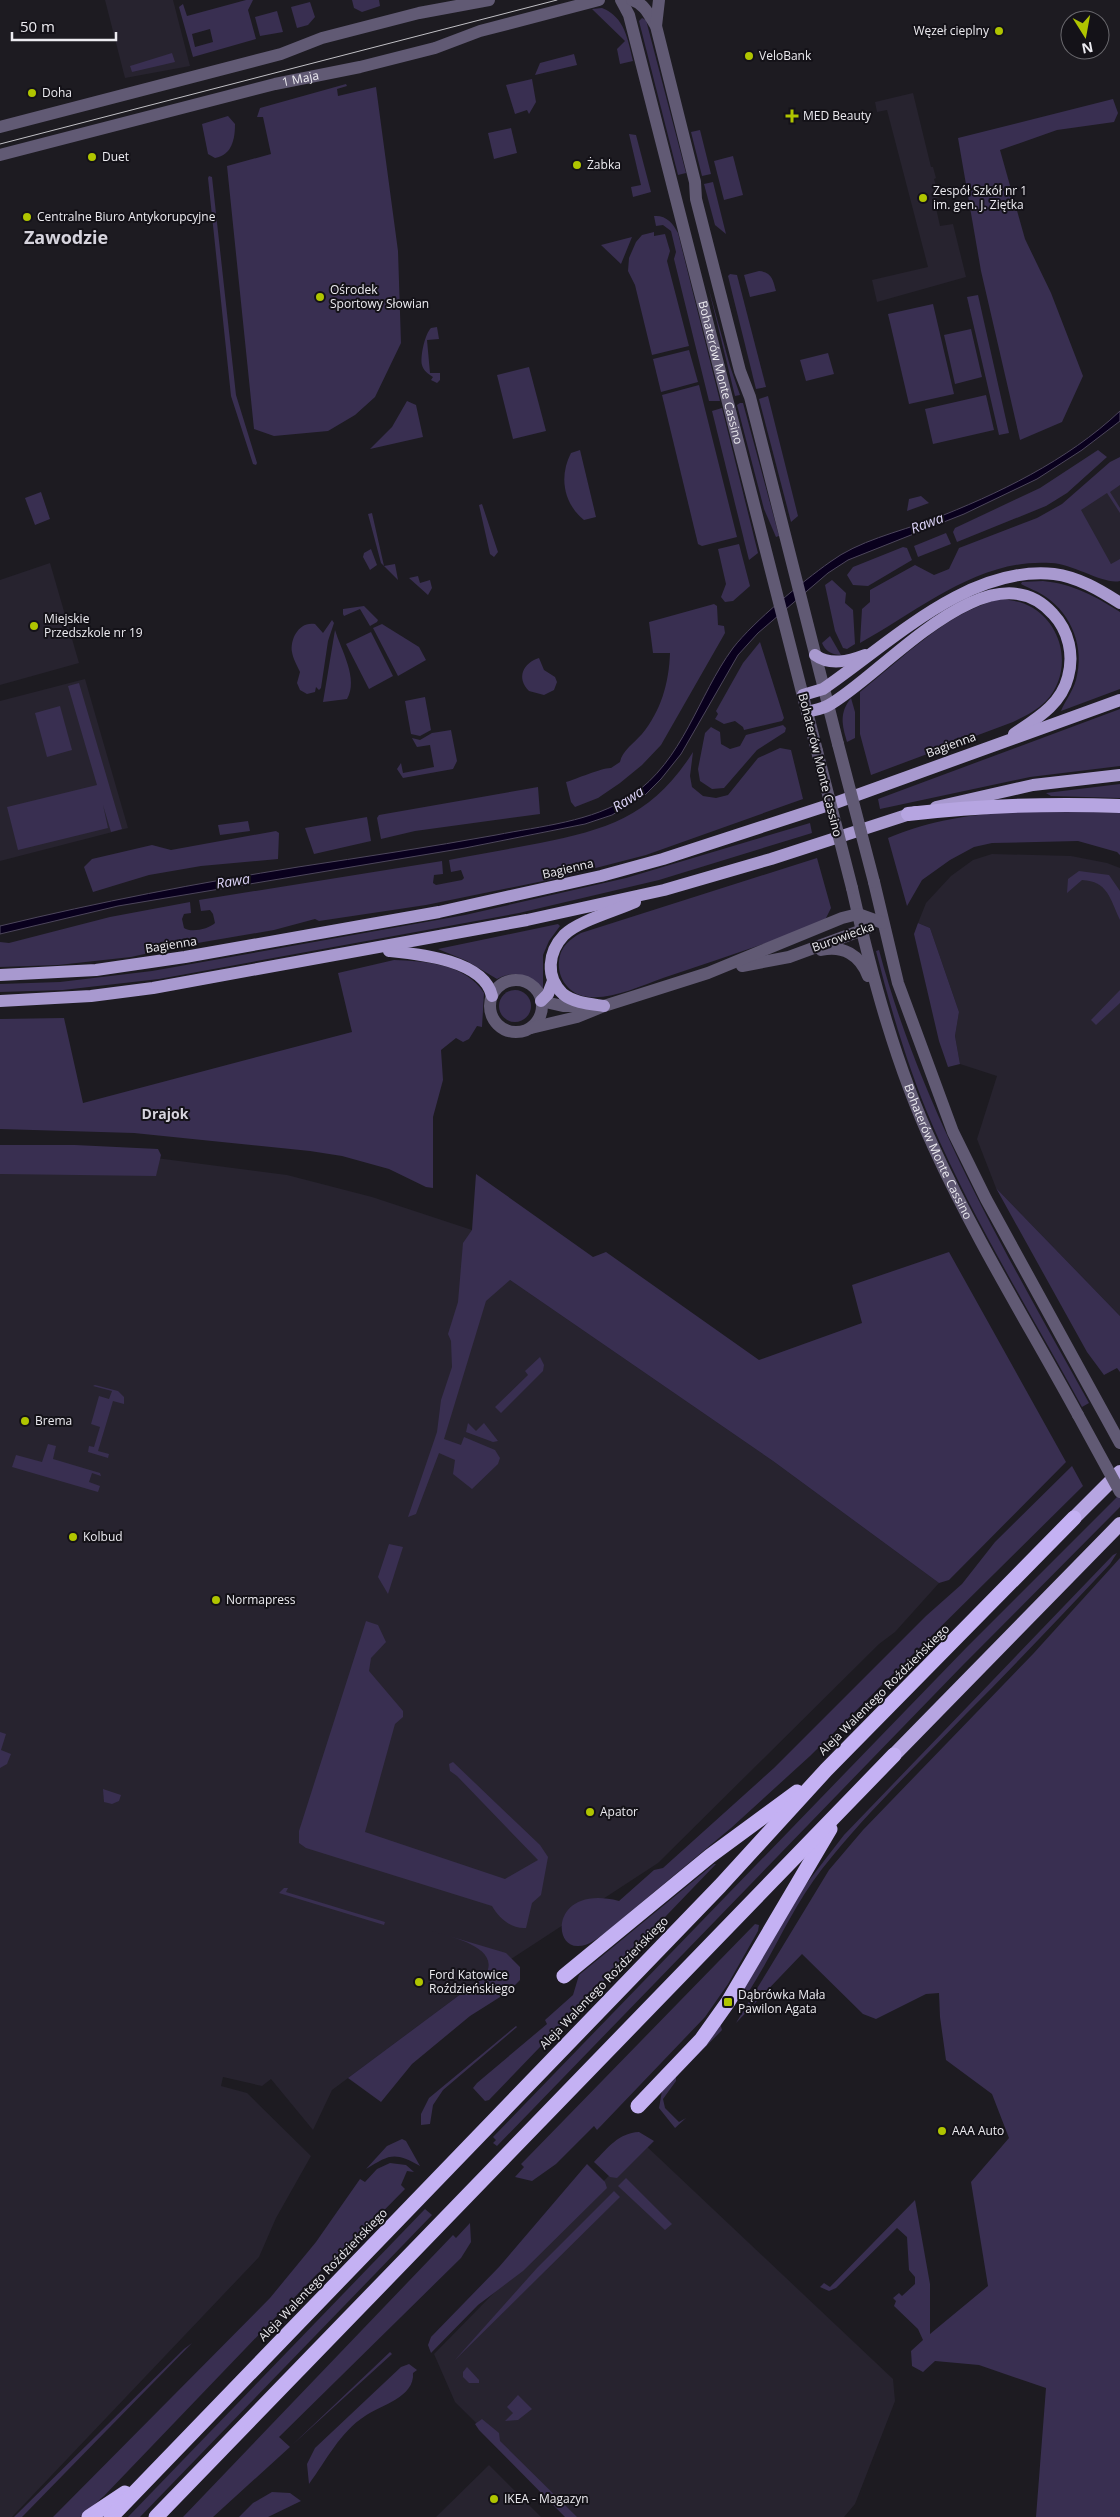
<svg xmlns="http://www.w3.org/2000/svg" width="1120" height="2517" font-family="'Open Sans',sans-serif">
  <rect width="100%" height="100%" fill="#1d1b21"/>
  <!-- built -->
  <g fill="#27232f">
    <polygon points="105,0 173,0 190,66 125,78"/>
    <polygon points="913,93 931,167 933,167 936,178 934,179 939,197 934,199 940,226 953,224 966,277 877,302 872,280 928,267 887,110 877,112 875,102"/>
    <polygon points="1120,466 1120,562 1112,566 1070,498"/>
    <polygon points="50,563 79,663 0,685 0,580"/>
    <polygon points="85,679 128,828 0,861 0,701"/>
    <polygon points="992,854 1071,856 1107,863 1120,868 1120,1316 996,1188 977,1139 997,1076 960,1064 955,1036 959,1012 930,928 918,923 926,903 951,876 973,860"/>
    <polygon points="87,1149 287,1175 372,1197 472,1230 510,1280 773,1461 939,1583 895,1632 879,1644 658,1863 485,1976 332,2090 313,2130 271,2079 262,2086 223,2077 221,2086 247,2093 311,2156 276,2218 259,2257 12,2517 0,2517 0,1152"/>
    <polygon points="642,2142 893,2379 895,2401 855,2504 844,2517 571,2517 455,2402 434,2354"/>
    <polygon points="489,2465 541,2517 436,2517"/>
  </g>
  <!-- green -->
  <g fill="#392f51" fill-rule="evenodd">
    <path d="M246,0h7l-5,10 8,29 -63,18 -14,-50 4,-3 4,12zM210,29l3,13 -18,5 -3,-13z"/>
    <polygon points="352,0 379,0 380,6 362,12 354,8"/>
    <polygon points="310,2 315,17 308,25 297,28 291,7"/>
    <path d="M602,8c23,9 26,32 31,53l-13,3 -3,-15 8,-8 -33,-32z"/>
    <polygon points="277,11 283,32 260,36 255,17"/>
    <polygon points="642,18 646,20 686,173 678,175 639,21"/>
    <polygon points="172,53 175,62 132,72 130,66"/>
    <polygon points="574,54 577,65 535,75 540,63"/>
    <polygon points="532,79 536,102 529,114 527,110 515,114 506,85"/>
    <polygon points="346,84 347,86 337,89 338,96 376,87 398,251 401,343 375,397 355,415 328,431 274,436 254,429 227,166 271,154 263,117 257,117 260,108"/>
    <polygon points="1113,99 1118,113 1114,122 1057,130 1000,150 1025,239 1051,293 1083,376 1062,422 1020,440 981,271 958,138"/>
    <path d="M228,116l7,8c0,15 -3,31 -20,34l-7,-4 -6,-30z"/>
    <polygon points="511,128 517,153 494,159 488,133"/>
    <polygon points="700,130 711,174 702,176 691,132"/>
    <polygon points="629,134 636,135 651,192 633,197 631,187 641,185"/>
    <polygon points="733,156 743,195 724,200 714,161"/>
    <polygon points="209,176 212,177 236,395 257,463 256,465 253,464 231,396 208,178"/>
    <polygon points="713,182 726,234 715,225 704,184"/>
    <path d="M654,216c12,-1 19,7 24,17l42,168h-11l-35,-142 2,-7 -5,-21 -8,-6 -7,1z"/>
    <polygon points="654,232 654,236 665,234 670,251 667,261 689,346 652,355 635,285 628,271 629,258 636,242 642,235"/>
    <polygon points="632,237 621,264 601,245"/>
    <path d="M759,271c13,1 14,9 17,20l-26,6 -6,-22z"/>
    <polygon points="730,274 737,275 766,387 756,389 728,276"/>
    <polygon points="708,286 730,366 740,395 735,396"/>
    <polygon points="978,295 1009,433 999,435 967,297"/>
    <polygon points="933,304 954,394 909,404 888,314"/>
    <path d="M437,327l2,12 -12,1 3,33h10v7l-3,3 -6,-3 2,-3c-5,-3 -10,-7 -11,-12 -2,-9 3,-31 9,-37z"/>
    <polygon points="971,329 982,377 955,384 944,335"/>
    <polygon points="689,350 698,382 661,392 653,359"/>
    <polygon points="828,353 834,374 806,381 800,360"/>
    <polygon points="529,367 546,431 513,439 497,375"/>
    <polygon points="699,385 737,537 702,546 698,544 662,395"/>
    <polygon points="986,395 994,430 933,444 925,409"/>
    <polygon points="768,396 798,516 791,522 759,399"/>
    <polygon points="407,401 416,405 423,437 370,449 392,427"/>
    <polygon points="740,403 743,403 779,536 776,537 764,509 737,405"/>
    <polygon points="722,408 758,553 749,560 712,411"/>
    <path d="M580,450l16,67 -12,3c-21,-17 -25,-44 -13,-67z"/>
    <polygon points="1098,450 1107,457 1067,493 1046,506 957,542 953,532 955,528 1040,488"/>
    <path d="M1120,457v28l-10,7 10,16v5l-13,-20 -26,17 30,54 9,-5v22c-16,4 -46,-17 -69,-18 -72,-5 -131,47 -191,80l2,-34 8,-7v-12l45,-25 19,10 15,-6 10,-21 78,-30 25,-14 48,-42z"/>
    <polygon points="41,492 50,519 35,525 25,498"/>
    <polygon points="921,496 929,503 907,511 909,499"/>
    <polygon points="482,504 498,552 494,557 490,554 479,505"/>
    <polygon points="372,513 384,566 395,564 398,580 381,563 368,514"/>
    <polygon points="946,533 951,544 918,557 914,546"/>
    <polygon points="739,544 750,586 733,601 725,602 721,597 726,584 718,549"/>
    <polygon points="903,547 907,548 912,560 868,586 853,585 847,575 853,567"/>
    <polygon points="371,549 377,565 370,570 363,557 364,553"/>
    <polygon points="418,576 420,583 430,580 432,588 428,595 409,578"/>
    <polygon points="832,580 846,593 845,603 853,610 855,644 847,649 843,648 835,631 825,585"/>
    <path d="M1043,581c30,3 52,15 77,31v77l-59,22c4,-10 12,-20 15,-31 9,-32 -4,-65 -30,-83 -8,-6 -16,-8 -25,-13l1,-2z"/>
    <path d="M999,599c12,1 23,2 34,9 32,20 39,65 13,93 -10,10 -21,15 -33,21l-142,53 -11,-41v-42c43,-34 85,-78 139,-93z"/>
    <path d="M714,604l3,2 1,19 6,1 1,7 -64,112 -19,20 -22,18 -22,15 -23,9 -4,-5 -5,-20c10,-3 38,-15 45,-14l9,-6c2,-11 14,-19 22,-28 19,-23 27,-51 28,-81h-17l-4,-31z"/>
    <polygon points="364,606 378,620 377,622 370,626 360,609 344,616 343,614 343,609"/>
    <path d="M332,620l2,3 -6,18 -7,47 -2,2 -3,-3 -1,5 -8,2 -7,-4 -3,-7 3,-11c-3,-7 -7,-13 -8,-20 -2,-13 7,-31 23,-28l8,9z"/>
    <polygon points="382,624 419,647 426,660 398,676 373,628"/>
    <path d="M335,630c6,20 24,49 12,69l-24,3z"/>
    <polygon points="371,632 393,676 369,689 346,644"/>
    <path d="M830,636l11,19c-9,0 -16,-4 -19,-12z"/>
    <polygon points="760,642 784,718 782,721 744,730 743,727 735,721 724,724 715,719 718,714 716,711 743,663"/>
    <path d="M539,658l5,12 11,7 2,5 -3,8 -10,5 -15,-4c-13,-13 -6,-28 10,-33z"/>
    <polygon points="79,683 122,829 111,832 103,805 108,828 18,850 7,807 97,785 68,686"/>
    <polygon points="425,697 431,730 420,736 411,734 405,701"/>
    <path d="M851,698l4,14v26l-8,4c-5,-17 -8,-29 4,-44z"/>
    <polygon points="60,706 72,750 47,757 35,713"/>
    <polygon points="1120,709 1120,766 1030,777 880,809 878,799"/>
    <polygon points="783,725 786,728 785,732 757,750 724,788 712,789 700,781 698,769 705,733 711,727 720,732 721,744 730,749 740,746 746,735"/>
    <polygon points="451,730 457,761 453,769 403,778 397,769 401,763 403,773 434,767 430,745 417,747 412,738 420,740 432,733"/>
    <path d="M780,748l11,2 12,49 -157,56 -93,24 -127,26 -107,16 -4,-2 -41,11 -94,16 -49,11 -73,8 -58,2v-25l9,1 101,-26 80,-15 1,11 -7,1 -2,5 2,9c7,5 25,1 31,-5l-2,-9 -3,-4 -9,1 -2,-11 243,-39 1,13 -9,1 -1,8 3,2 26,-5 2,-2 -3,-8 -10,2 -2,-12c31,-6 61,-11 91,-17 70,-14 113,-28 153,-91l-3,24 2,11 11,9 13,2 12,-3 30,-37z"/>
    <polygon points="1120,784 1120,798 1051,796 1046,793"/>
    <polygon points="538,787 540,814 415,831 381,839 377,818 379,815"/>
    <path d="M1039,810l81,3v42l-3,-3 -39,-11 -86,2 -18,4 -24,13 -28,20 -15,26 -19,-68c50,-21 97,-25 151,-28z"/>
    <polygon points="367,817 371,841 314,854 305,828"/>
    <polygon points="248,821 250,831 220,835 218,825"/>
    <polygon points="810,823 812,833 659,880 519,913 159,979 63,990 0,992 0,984 60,982 152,971 465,915 626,878"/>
    <polygon points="276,831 279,833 278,859 201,866 149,875 93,892 84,867 92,859 152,845 171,850"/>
    <path d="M817,858l14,50 -7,14c-53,20 -107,38 -161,56 -23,8 -49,21 -74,19 -18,-1 -32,-17 -30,-36 1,-14 11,-22 22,-28z"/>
    <path d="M1079,871l30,4 11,16v29c-10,-21 -12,-39 -38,-40l-15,13 1,-14z"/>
    <polygon points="918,923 930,928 959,1012 955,1036 960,1064 948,1067 939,1041 914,934"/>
    <path d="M558,924l2,2 -11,15 -6,14v35c-14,-14 -27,-21 -46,-11l-30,-18 -29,-12z"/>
    <path d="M879,950c43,162 129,307 210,453l-7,4c-51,-94 -108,-185 -150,-283 -24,-56 -41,-114 -56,-173z"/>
    <path d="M394,960c31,1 72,4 90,33l-2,34 -5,-1 -8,13 -6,3 -7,-4 -15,12 2,30 -10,37v71l-7,-1 -37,-18 -47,-13 -32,-5 -176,-18 -134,-4v-110l64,-1 19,85 269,-71 -14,-59z"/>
    <circle cx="515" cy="1006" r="16"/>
    <polygon points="1120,990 1120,1003 1096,1025 1091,1020"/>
    <polygon points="0,1145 75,1145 158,1149 161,1155 156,1176 0,1174"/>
    <polygon points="476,1174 593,1257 606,1252 759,1360 862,1323 852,1285 949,1252 1066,1462 949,1580 939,1583 773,1461 510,1280 486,1301 444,1439 461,1445 464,1437 495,1450 500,1458 498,1464 472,1489 453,1474 455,1460 439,1453 416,1514 408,1517 437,1432 441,1400 452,1367 451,1341 448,1334 458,1302 463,1243 472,1230"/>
    <polygon points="996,1188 1120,1316 1120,1372 1117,1368 1104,1375 1087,1352"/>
    <polygon points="540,1357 544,1365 543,1371 501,1413 495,1407 528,1375 525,1371"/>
    <polygon points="95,1385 118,1391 124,1397 124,1404 113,1401 98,1451 109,1454 108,1458 88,1452 89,1446 94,1447 100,1427 91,1424 99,1396 109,1399 112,1391 93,1386"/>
    <polygon points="468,1423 476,1431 484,1423 498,1441 493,1442 466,1432"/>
    <polygon points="48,1444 56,1446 53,1459 100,1473 101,1476 92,1473 89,1482 100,1486 98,1492 12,1467 16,1455 42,1462"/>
    <path d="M1072,1466l11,20 -273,270 -79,72 -125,104c-8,6 -17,14 -28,14 -27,1 -25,-62 41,-45l35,-31 9,-2 111,-100 152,-152 36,-32 33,-42z"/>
    <polygon points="1120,1494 1120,1507 963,1665 497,2146 493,2143 496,2140 493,2137 966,1648"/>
    <polygon points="389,1544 403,1547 388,1594 378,1577"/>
    <path d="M1117,1553l-7,11c-47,50 -95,101 -144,150 -49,51 -101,100 -144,155 -31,40 -49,86 -76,127l-5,-3 59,-101 44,-57 269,-280z"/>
    <polygon points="1120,1558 1120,2517 1036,2517 1046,2388 979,2365 935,2361 923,2372 912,2366 911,2351 923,2340 918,2329 894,2306 896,2301 893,2298 899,2293 902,2296 915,2284 915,2277 909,2270 907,2237 897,2228 836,2288 829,2291 820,2287 824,2283 830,2287 915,2200 930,2284 930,2334 988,2286 971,2182 1009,2138 992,2094 946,2060 940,2017 939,1993 926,1994 876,2019 863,2014 802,1954 736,2023 829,1870 863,1830 1033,1654"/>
    <path d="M366,1621l12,4 8,17 -15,16 -2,13 34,40v6l-8,7 -30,108 140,47 33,-19 -81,-84 -7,-5 -1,-7 4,-2 87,83 8,12 -7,38 -9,8 -6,25c-15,1 -27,-10 -34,-22l-186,-58 -7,-5v-12z"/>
    <polygon points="0,1732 6,1734 1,1750 11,1754 7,1764 0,1768"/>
    <polygon points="103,1789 121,1795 119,1801 112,1804 104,1802"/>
    <polygon points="714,1864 716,1864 489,2100 485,2101 473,2088 477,2083 547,2024 545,2020 573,1995 579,1975"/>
    <polygon points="284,1888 288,1888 286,1892 385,1922 384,1925 279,1893"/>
    <polygon points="755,1924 759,1925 758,1931 728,1984 705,2017 597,2130 594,2126 556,2164 532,2181 515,2177 524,2167 521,2164 527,2158"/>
    <path d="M432,1931l74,22 14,14v13l-12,12 -38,24 -58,48 -31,38 -33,-24 137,-102c18,-29 -35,-39 -53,-45z"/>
    <polygon points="720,2023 722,2030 676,2077 676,2081 663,2099 665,2108 679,2122 686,2118 675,2128 659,2108 662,2091"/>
    <polygon points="516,2026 517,2027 443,2090 433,2105 430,2124 421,2125 421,2114 429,2098"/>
    <path d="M639,2132l15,9 -37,37 -7,-1 -16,-15c14,-14 24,-29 45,-30z"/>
    <path d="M402,2139l4,2 14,25c-26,-15 -31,-11 -54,3l21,-23z"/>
    <polygon points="390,2163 406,2165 414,2172 407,2171 401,2185 405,2189 347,2248 316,2275 104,2496 80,2517 53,2517 270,2298 316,2242 360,2179 365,2182 377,2169"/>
    <polygon points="587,2164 605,2182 607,2188 523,2271 478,2305 431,2353 428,2345 431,2337 499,2267"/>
    <polygon points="626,2178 672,2224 665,2230 618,2186"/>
    <polygon points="614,2191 620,2197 454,2361 537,2268"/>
    <polygon points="425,2209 432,2215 140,2517 128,2517"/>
    <polygon points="470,2223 471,2242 461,2258 279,2437 290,2447 390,2352 392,2354 213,2517 183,2517 453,2235 456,2238"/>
    <polygon points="192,2343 22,2517 14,2517 184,2349"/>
    <path d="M409,2364l8,6 -4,3c2,24 -32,32 -48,43 -25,16 -39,45 -56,68l-2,-20 8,-16 86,-81z"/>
    <polygon points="467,2367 479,2380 479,2383 469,2383 463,2377 463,2372"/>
    <polygon points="518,2395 532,2409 518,2420 505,2421 513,2413 507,2407"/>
    <polygon points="482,2419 499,2433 500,2441 577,2517 565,2517 479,2430 475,2424"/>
    <polygon points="272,2492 290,2493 301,2501 268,2517 239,2517 253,2503"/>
  </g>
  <!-- water -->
  <path fill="#09001d" stroke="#4d465c" d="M1120,411v10l-38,29 -45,29 -73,35 -116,46 -20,13 -70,60 -20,22 -57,99 -20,25 -16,16 -33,20 -27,9 -120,24 -347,58 -118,28v-8c99,-24 198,-43 298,-59 66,-10 132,-20 198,-32 45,-9 96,-13 135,-39 53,-36 66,-99 102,-148 21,-27 69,-66 97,-86 28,-21 68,-30 101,-42 67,-26 136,-59 189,-109z"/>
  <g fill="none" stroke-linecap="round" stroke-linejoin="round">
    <!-- tertiary -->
    <g stroke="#615a74" stroke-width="12">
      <path id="s1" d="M621,0l8,15 188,736"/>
      <path d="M632,0c13,4 17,15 24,26l39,156 1,17 44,172 10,26 88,347"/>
      <polyline points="656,26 659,0"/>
      <polyline points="0,127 281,54 322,38 419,13 489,0"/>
      <path id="s2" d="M0,155l275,-71 85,-17 75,-19 45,-17 119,-31"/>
      <polyline points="874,882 898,983 953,1132 986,1199 1120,1443"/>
      <path id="s3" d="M852,888c20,89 44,178 82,260 42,92 96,179 144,267"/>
      <path d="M821,950c22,-5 39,5 47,26"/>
      <polyline points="742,966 789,957 868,928"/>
      <circle cx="516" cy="1006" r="26"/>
      <polyline points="541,1001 563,1006 592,1006"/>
      <polyline points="531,1028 577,1017 604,1006 708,973 842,918 858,914 883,923"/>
    </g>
    <!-- primary -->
    <g stroke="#a899cf" stroke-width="12">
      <path d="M815,655c15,11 34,6 50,0"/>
      <path d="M803,695l20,-6c66,-45 145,-124 231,-115 24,3 46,16 66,29"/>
      <path d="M807,712c7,-2 15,-3 22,-7 54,-30 161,-162 224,-91 16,17 21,41 15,63 -7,28 -32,42 -54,57"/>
      <polyline points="936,807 1033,785 1120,775"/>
      <path d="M389,951c30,3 95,9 103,45"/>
      <polyline points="0,975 96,970 185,957 439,912 601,876 663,859 835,803 1120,700"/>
      <polyline points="0,1001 91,996 153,988 527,920 664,890 771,859 916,812"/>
      <polyline points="541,1001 548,994 553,981"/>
      <path d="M604,1006c-13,-2 -30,-3 -41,-12 -18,-17 -15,-42 1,-59 14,-14 51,-24 71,-33"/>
    </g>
    <!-- trunk -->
    <g stroke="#b6a5e1" stroke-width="14">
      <path d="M908,814c71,-8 140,-11 212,-8"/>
      <polyline points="1074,1518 1120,1472"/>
      <polyline points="894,1755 1120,1524"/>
    </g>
    <!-- motorway -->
    <g stroke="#c4b1f3" stroke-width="15">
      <polyline points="564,1976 710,1856 797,1792"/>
      <polyline points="638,2106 701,2040 728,2002 830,1829"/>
      <polyline points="89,2517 125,2493"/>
      <polyline points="111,2517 720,1886 826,1770 1074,1518"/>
      <polyline points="156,2517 894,1755"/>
    </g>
    <!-- tram -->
    <polyline stroke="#c1c0c5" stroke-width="1" points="0,144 557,0"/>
    <!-- tertiary-bridge -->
    <g stroke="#615a74" stroke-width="12">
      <polyline points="838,744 874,882"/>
      <polyline points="817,751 852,888"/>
      <polyline points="1078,1415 1120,1492"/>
    </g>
  </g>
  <!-- markers -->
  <g fill="#b0c500" stroke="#141218" stroke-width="2">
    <circle cx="999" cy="31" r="5"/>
    <circle cx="749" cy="56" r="5"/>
    <circle cx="32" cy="93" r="5"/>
    <path d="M789.5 108.5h5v5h5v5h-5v5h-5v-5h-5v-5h5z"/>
    <circle cx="92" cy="157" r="5"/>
    <circle cx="577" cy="165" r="5"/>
    <circle cx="923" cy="198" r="5"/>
    <circle cx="27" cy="217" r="5"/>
    <circle cx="320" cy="297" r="5"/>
    <circle cx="34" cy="626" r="5"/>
    <circle cx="25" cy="1421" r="5"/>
    <circle cx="73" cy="1537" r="5"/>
    <circle cx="216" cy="1600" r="5"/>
    <circle cx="590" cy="1812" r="5"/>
    <circle cx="419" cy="1982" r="5"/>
    <rect x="723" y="1997" width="10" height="10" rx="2.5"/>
    <circle cx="942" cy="2131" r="5"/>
    <circle cx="494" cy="2499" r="5"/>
  </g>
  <g text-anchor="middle" stroke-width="4" stroke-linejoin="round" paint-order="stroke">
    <!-- poi labels -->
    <g font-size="12" fill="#ecebf0" stroke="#141218" text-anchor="start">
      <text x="989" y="35" text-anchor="end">Węzeł cieplny</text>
      <text x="759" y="60">VeloBank</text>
      <text x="42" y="97">Doha</text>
      <text x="803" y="120">MED Beauty</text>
      <text x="102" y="161">Duet</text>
      <text x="587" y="169">Żabka</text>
      <text x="933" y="195">Zespół Szkół nr 1<tspan x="933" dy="14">im. gen. J. Ziętka</tspan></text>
      <text x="37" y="221">Centralne Biuro Antykorupcyjne</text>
      <text x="330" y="294">Ośrodek<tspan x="330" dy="14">Sportowy Słowian</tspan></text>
      <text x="44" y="623">Miejskie<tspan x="44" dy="14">Przedszkole nr 19</tspan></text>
      <text x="35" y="1425">Brema</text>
      <text x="83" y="1541">Kolbud</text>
      <text x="226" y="1604">Normapress</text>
      <text x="600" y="1816">Apator</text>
      <text x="429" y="1979">Ford Katowice<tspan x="429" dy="14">Roździeńskiego</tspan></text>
      <text x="738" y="1999">Dąbrówka Mała<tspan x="738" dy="14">Pawilon Agata</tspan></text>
      <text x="952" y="2135">AAA Auto</text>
      <text x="504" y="2503">IKEA - Magazyn</text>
    </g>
    <!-- street labels -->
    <g font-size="12" fill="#ecebf0" stroke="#141218">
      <text dy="4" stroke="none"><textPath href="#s2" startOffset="310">1 Maja</textPath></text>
      <text dy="4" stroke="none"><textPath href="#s1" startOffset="386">Bohaterów Monte Cassino</textPath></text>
      <text transform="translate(951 745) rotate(-20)" y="4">Bagienna</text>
      <text transform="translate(820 765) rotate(76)" y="4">Bohaterów Monte Cassino</text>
      <text transform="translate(568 869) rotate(-13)" y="4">Bagienna</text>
      <text transform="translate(843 937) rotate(-20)" y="4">Burowiecka</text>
      <text transform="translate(171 945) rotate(-9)" y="4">Bagienna</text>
      <text dy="4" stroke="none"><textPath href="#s3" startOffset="278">Bohaterów Monte Cassino</textPath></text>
      <text transform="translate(884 1690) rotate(-45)" y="4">Aleja Walentego Roździeńskiego</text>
      <text transform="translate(604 1983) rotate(-46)" y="4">Aleja Walentego Roździeńskiego</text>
      <text transform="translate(323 2275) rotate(-46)" y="4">Aleja Walentego Roździeńskiego</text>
    </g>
    <!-- water labels -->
    <g font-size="14" font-style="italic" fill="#ddd4f8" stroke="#141218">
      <text transform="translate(927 523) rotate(-21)" y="5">Rawa</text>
      <text transform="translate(628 799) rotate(-33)" y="5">Rawa</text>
      <text transform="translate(233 881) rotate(-9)" y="5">Rawa</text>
    </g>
    <!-- neighbourhood labels -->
    <g font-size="14" font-weight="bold" fill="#d6d4dd" stroke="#141218">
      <text x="165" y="1119">Drajok</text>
    </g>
    <!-- district labels -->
    <g font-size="18" font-weight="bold" fill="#d6d4dd" stroke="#141218">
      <text x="66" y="244">Zawodzie</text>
    </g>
  </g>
  <!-- north arrow -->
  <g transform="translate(1085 35) rotate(169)"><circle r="24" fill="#141218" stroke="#6a696e"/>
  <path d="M0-4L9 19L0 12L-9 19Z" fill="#b0c500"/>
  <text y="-8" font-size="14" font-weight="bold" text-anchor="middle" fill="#ecebf0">N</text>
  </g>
  <!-- scale -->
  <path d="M12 32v8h104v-8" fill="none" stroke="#ecebf0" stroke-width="2.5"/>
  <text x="20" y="32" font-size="15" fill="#ecebf0" stroke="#141218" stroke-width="4" paint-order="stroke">50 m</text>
</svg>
